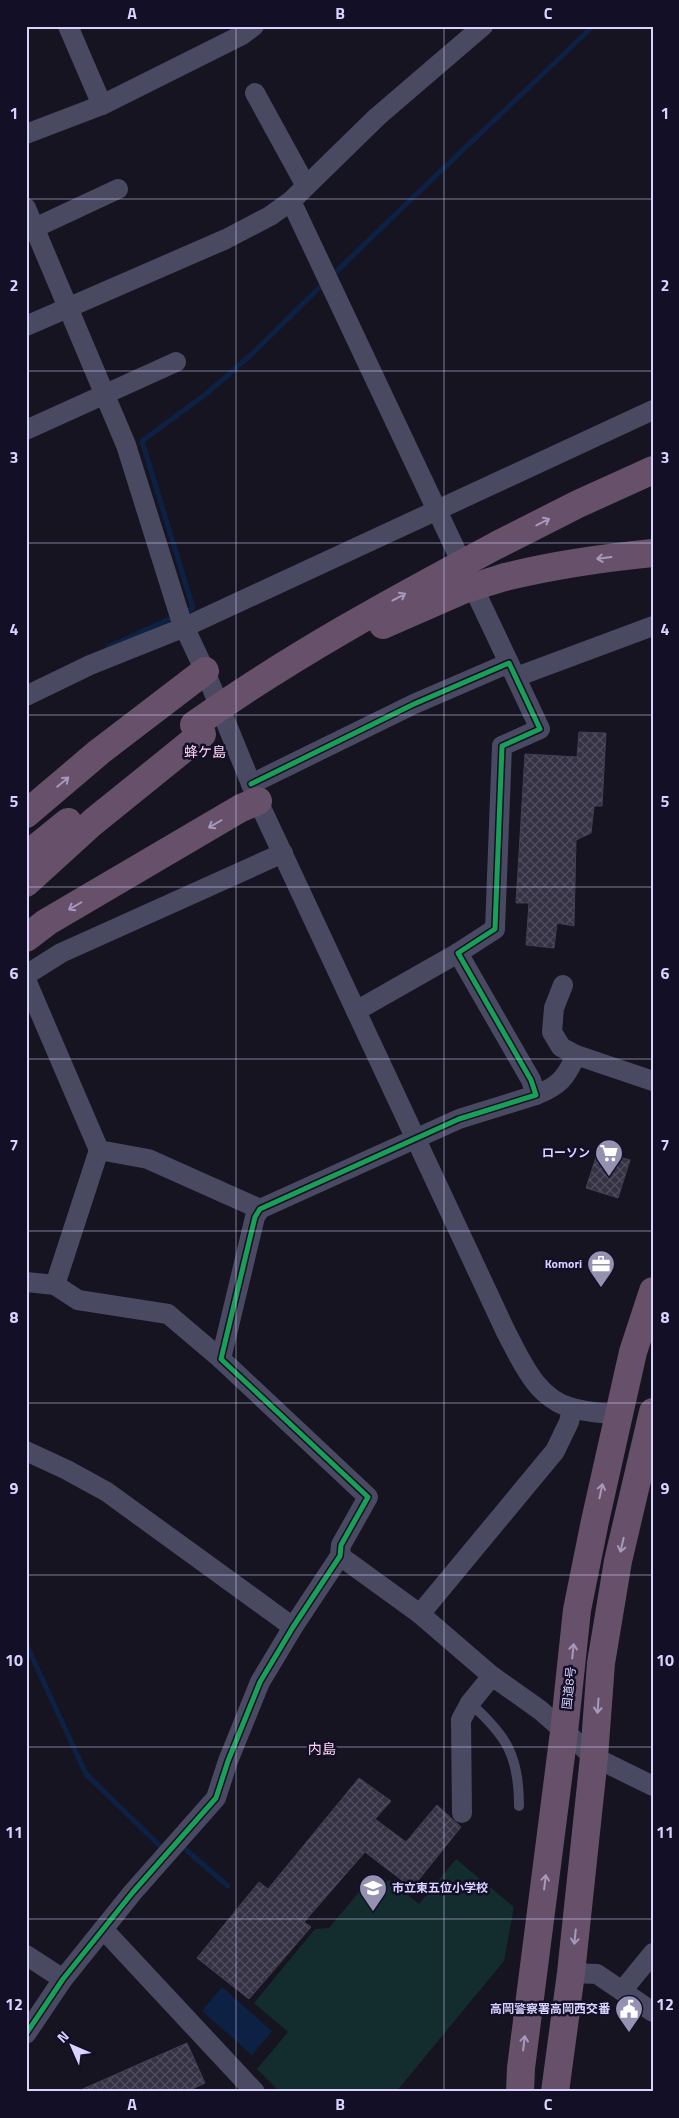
<svg xmlns="http://www.w3.org/2000/svg" width="679" height="2118" font-family="'Titillium Web','Noto Sans JP',sans-serif">
  <defs>
    <pattern id="building-cross-hatch" width="8" height="8" patternUnits="userSpaceOnUse" patternTransform="scale(1.25)"><rect width="8" height="8" fill="#343243"/><path d="M0 0l8 8M0 8l8-8" fill="none" stroke="#514f5f"/></pattern>
  </defs>
  <rect width="100%" height="100%" fill="#161421"/>
  <!-- green -->
  <polygon fill="#132c2d" points="456,1859 514,1907 504,1961 396,2092 280,2092 257,2069 288,2032 254,2003 315,1929 329,1928 359,1892 390,1880 419,1904"/>
  <!-- water -->
  <polygon fill="#0d2144" points="222,1987 272,2031 252,2055 202,2011"/>
  <g fill="none" stroke-linecap="round" stroke-linejoin="round">
    <!-- stream -->
    <g stroke="#0d2144" stroke-width="5">
      <path d="M332,276c86,-85 174,-166 261,-250"/>
      <polyline points="183,613 193,608 142,441 206,394 253,353 324,283"/>
      <polyline points="108,647 176,616"/>
      <polyline points="26,1644 86,1774 162,1848"/>
      <polyline points="185,1849 228,1886"/>
    </g>
  </g>
  <!-- building -->
  <g fill="url(#building-cross-hatch)" stroke="#433f54">
    <polygon points="579,732 606,733 602,806 594,806 591,833 576,840 574,926 557,923 554,948 526,945 529,903 516,903 525,754 577,757"/>
    <polygon points="598,1151 630,1160 618,1198 586,1188"/>
    <polygon points="359,1778 391,1801 375,1819 406,1842 437,1805 461,1827 412,1888 365,1852 304,1922 311,1927 249,1999 197,1958 259,1882 268,1889"/>
    <polygon points="187,2043 205,2083 186,2092 76,2092"/>
  </g>
  <g fill="none" stroke-linecap="round" stroke-linejoin="round">
    <!-- lane -->
    <path stroke="#4a4962" stroke-width="10" d="M470,1703c37,33 49,53 49,103"/>
    <!-- street -->
    <g stroke="#4a4962" stroke-width="20">
      <polyline points="68,26 102,105"/>
      <polyline points="255,93 306,186"/>
      <polyline points="26,134 102,105 242,35 254,26"/>
      <polyline points="291,201 509,663"/>
      <path d="M26,208l100,237 55,175 24,51 53,130 248,531c16,30 30,66 66,76 14,4 31,5 46,7"/>
      <polyline points="26,232 118,189"/>
      <polyline points="26,326 226,239 270,216 291,201 377,117 483,26"/>
      <polyline points="26,430 176,362"/>
      <polyline points="516,677 653,626"/>
      <polyline points="26,696 90,665 185,627 653,410"/>
      <polyline points="26,975 61,953 283,853"/>
      <polyline points="26,980 99,1150 148,1159 260,1209"/>
      <polyline points="563,985 554,1008 552,1032 561,1047 576,1055 653,1081"/>
      <polyline points="356,1011 458,953"/>
      <path d="M536,1095c23,-9 30,-17 40,-40"/>
      <polyline points="26,1282 55,1285 78,1300 168,1314 221,1359"/>
      <polyline points="55,1285 99,1150"/>
      <polyline points="26,1451 67,1470 107,1492 293,1627"/>
      <polyline points="340,1556 420,1614 492,1676 540,1710 594,1757 653,1786"/>
      <polyline points="420,1614 555,1451 569,1422 572,1408"/>
      <polyline points="462,1813 461,1720 470,1703 492,1676"/>
      <polyline points="103,1929 255,2092"/>
      <polyline points="26,1955 63,1979"/>
      <polyline points="571,1973 597,1974 653,2012"/>
      <polyline points="622,1991 653,1953"/>
      <polyline points="26,2034 63,1979 133,1892 216,1798 228,1761 260,1682 293,1627 340,1556 341,1545 368,1497 221,1359 255,1217 260,1209 459,1119 536,1095 531,1080 458,953 495,929 502,746 540,729 509,663 414,704 251,784"/>
    </g>
    <!-- highway -->
    <g stroke="#67516a" stroke-width="28">
      <polyline points="499,544 578,504 653,470"/>
      <path d="M505,577c49,-12 97,-19 148,-24"/>
      <polyline points="26,814 99,752 205,671"/>
      <polyline points="26,856 68,822"/>
      <polyline points="26,883 93,822 202,734"/>
      <polyline points="26,938 47,922 241,808 258,801"/>
      <polyline points="520,2092 521,2068 564,1732 577,1610 595,1521 633,1352 653,1291"/>
      <polyline points="555,2092 571,1973 594,1757 601,1663 618,1561 653,1412"/>
    </g>
    <!-- highway-bridge -->
    <g stroke="#67516a" stroke-width="28">
      <polyline points="383,625 463,590 505,577"/>
      <path d="M194,725c97,-69 200,-125 305,-181"/>
    </g>
    <!-- cycleway casing -->
    <g stroke="#130f26" stroke-width="8">
      <polyline id="cycleway" points="26,2034 63,1979 133,1892 216,1798 228,1761 260,1682 293,1627 340,1556 341,1545 368,1497 221,1359 255,1217 260,1209 459,1119 536,1095 531,1080 458,953 495,929 502,746 540,729 509,663 414,704 251,784"/>
    </g>
    <!-- cycleway -->
    <use href="#cycleway" stroke="#1a9f57" stroke-width="5"/>
  </g>
  <!-- one-way arrows -->
  <defs><path id="oneway-shaft" d="M-6 0H5M1.5-3L5.5 0L1.5 3" fill="none" stroke-width="1.6" stroke-linecap="round" stroke-linejoin="round" transform="scale(1.25)"/></defs>
  <g stroke="#a699bc">
    <use href="#oneway-shaft" transform="translate(543 522) rotate(-27)"/>
    <use href="#oneway-shaft" transform="translate(604 558) rotate(173)"/>
    <use href="#oneway-shaft" transform="translate(399 597) rotate(-28)"/>
    <use href="#oneway-shaft" transform="translate(63 782) rotate(-40)"/>
    <use href="#oneway-shaft" transform="translate(215 824) rotate(150)"/>
    <use href="#oneway-shaft" transform="translate(75 906) rotate(150)"/>
    <use href="#oneway-shaft" transform="translate(601 1491) rotate(-78)"/>
    <use href="#oneway-shaft" transform="translate(622 1545) rotate(103)"/>
    <use href="#oneway-shaft" transform="translate(573 1651) rotate(-84)"/>
    <use href="#oneway-shaft" transform="translate(598 1706) rotate(94)"/>
    <use href="#oneway-shaft" transform="translate(545 1882) rotate(-83)"/>
    <use href="#oneway-shaft" transform="translate(575 1937) rotate(96)"/>
    <use href="#oneway-shaft" transform="translate(524 2043) rotate(-83)"/>
  </g>
  <!-- grid -->
  <path fill="none" stroke="#d9d4ff" stroke-width="1" stroke-opacity="0.55" d="M236,26v2066M444,26v2066M26,199h627M26,371h627M26,543h627M26,715h627M26,887h627M26,1059h627M26,1231h627M26,1403h627M26,1575h627M26,1747h627M26,1919h627"/>
  <!-- icons -->
  <defs>
    <g id="supermarket-pin" transform="scale(1.4375)"><path d="M0 17L-7.5 6A9.5 9.5 0 1 1 7.5 6Z" fill="#9591b1" stroke="#130f26"/><path d="M-6-5.5h2.5l.6 2H6L4.5 2H-2.5L-4.4-4H-6ZM-1.5 3.2a1.3 1.3 0 1 0 .1 0ZM3 3.2a1.3 1.3 0 1 0 .1 0Z" fill="#fff"/></g>
    <g id="office-pin" transform="scale(1.4375)"><path d="M0 17L-7.5 6A9.5 9.5 0 1 1 7.5 6Z" fill="#9591b1" stroke="#130f26"/><path d="M-6-3h4V-5.5h4V-3h4V5H-6ZM-1-4.5V-3h2v-1.5ZM-6 0V1H6V0Z" fill="#fff"/></g>
    <g id="school-pin" transform="scale(1.4375)"><path d="M0 17L-7.5 6A9.5 9.5 0 1 1 7.5 6Z" fill="#9591b1" stroke="#130f26"/><path d="M0-5L7-2L0 1L-7-2ZM-4 1L0 2.5L4 1V4Q0 6-4 4Z" fill="#fff"/></g>
    <g id="civic-pin" transform="scale(1.4375)"><path d="M0 17L-7.5 6A9.5 9.5 0 1 1 7.5 6Z" fill="#9591b1" stroke="#130f26"/><path d="M-.6-6.5H3V-4.5H.6V-3L4-1V1h2V6H-6V1h2V-1L-.6-3ZM-1.2 2.5V6h2.4V2.5Z" fill="#fff"/></g>
  </defs>
  <g fill-rule="evenodd">
    <use href="#supermarket-pin" x="609" y="1153"/>
    <use href="#office-pin" x="601" y="1264"/>
    <use href="#school-pin" x="373" y="1888"/>
    <use href="#civic-pin" x="629" y="2009"/>
  </g>
  <g text-anchor="middle" stroke-width="5" stroke-linejoin="round" paint-order="stroke">
    <!-- poi labels -->
    <g font-size="12" font-weight="bold" fill="#d9d4ff" stroke="#130f26" text-anchor="end">
      <text x="590" y="1157">ローソン</text>
      <text x="582" y="1268">Komori</text>
      <text x="392" y="1892" text-anchor="start">市立東五位小学校</text>
      <text x="610" y="2013">高岡警察署高岡西交番</text>
    </g>
    <!-- street labels -->
    <g font-size="12" fill="#d9d4ff" stroke="#130f26">
      <text transform="translate(569 1688) rotate(-84)" y="4">国道8号</text>
    </g>
    <!-- neighbourhood labels -->
    <g font-size="14" fill="#ffd6f0" stroke="#130f26">
      <text x="205" y="757">蜂ケ島</text>
      <text x="322" y="1754">内島</text>
    </g>
  </g>
  <!-- border -->
  <rect width="679" height="2118" fill="none" stroke="#130f26" stroke-width="55"/>
  <!-- north arrow -->
  <g transform="translate(72 2046) rotate(315)" stroke="#130f26" stroke-width="4" paint-order="stroke">
  <path d="M0-4L9 19L0 12L-9 19Z" fill="#d9d4ff"/>
  <text y="-8" font-size="14" font-weight="bold" text-anchor="middle" fill="#d9d4ff">N</text>
  </g>
  <rect x="28" y="28" width="624" height="2062" fill="none" stroke="#d9d4ff" stroke-width="2"/>
  <g font-size="16" text-anchor="middle" font-weight="bold" fill="#d9d4ff">
    <text x="132" y="19">A</text>
    <text x="340" y="19">B</text>
    <text x="548" y="19">C</text>
    <text x="14" y="119">1</text>
    <text x="665" y="119">1</text>
    <text x="14" y="291">2</text>
    <text x="665" y="291">2</text>
    <text x="14" y="463">3</text>
    <text x="665" y="463">3</text>
    <text x="14" y="635">4</text>
    <text x="665" y="635">4</text>
    <text x="14" y="807">5</text>
    <text x="665" y="807">5</text>
    <text x="14" y="979">6</text>
    <text x="665" y="979">6</text>
    <text x="14" y="1151">7</text>
    <text x="665" y="1151">7</text>
    <text x="14" y="1323">8</text>
    <text x="665" y="1323">8</text>
    <text x="14" y="1494">9</text>
    <text x="665" y="1494">9</text>
    <text x="14" y="1666">10</text>
    <text x="665" y="1666">10</text>
    <text x="14" y="1838">11</text>
    <text x="665" y="1838">11</text>
    <text x="14" y="2010">12</text>
    <text x="665" y="2010">12</text>
    <text x="132" y="2110">A</text>
    <text x="340" y="2110">B</text>
    <text x="548" y="2110">C</text>
  </g>
</svg>
